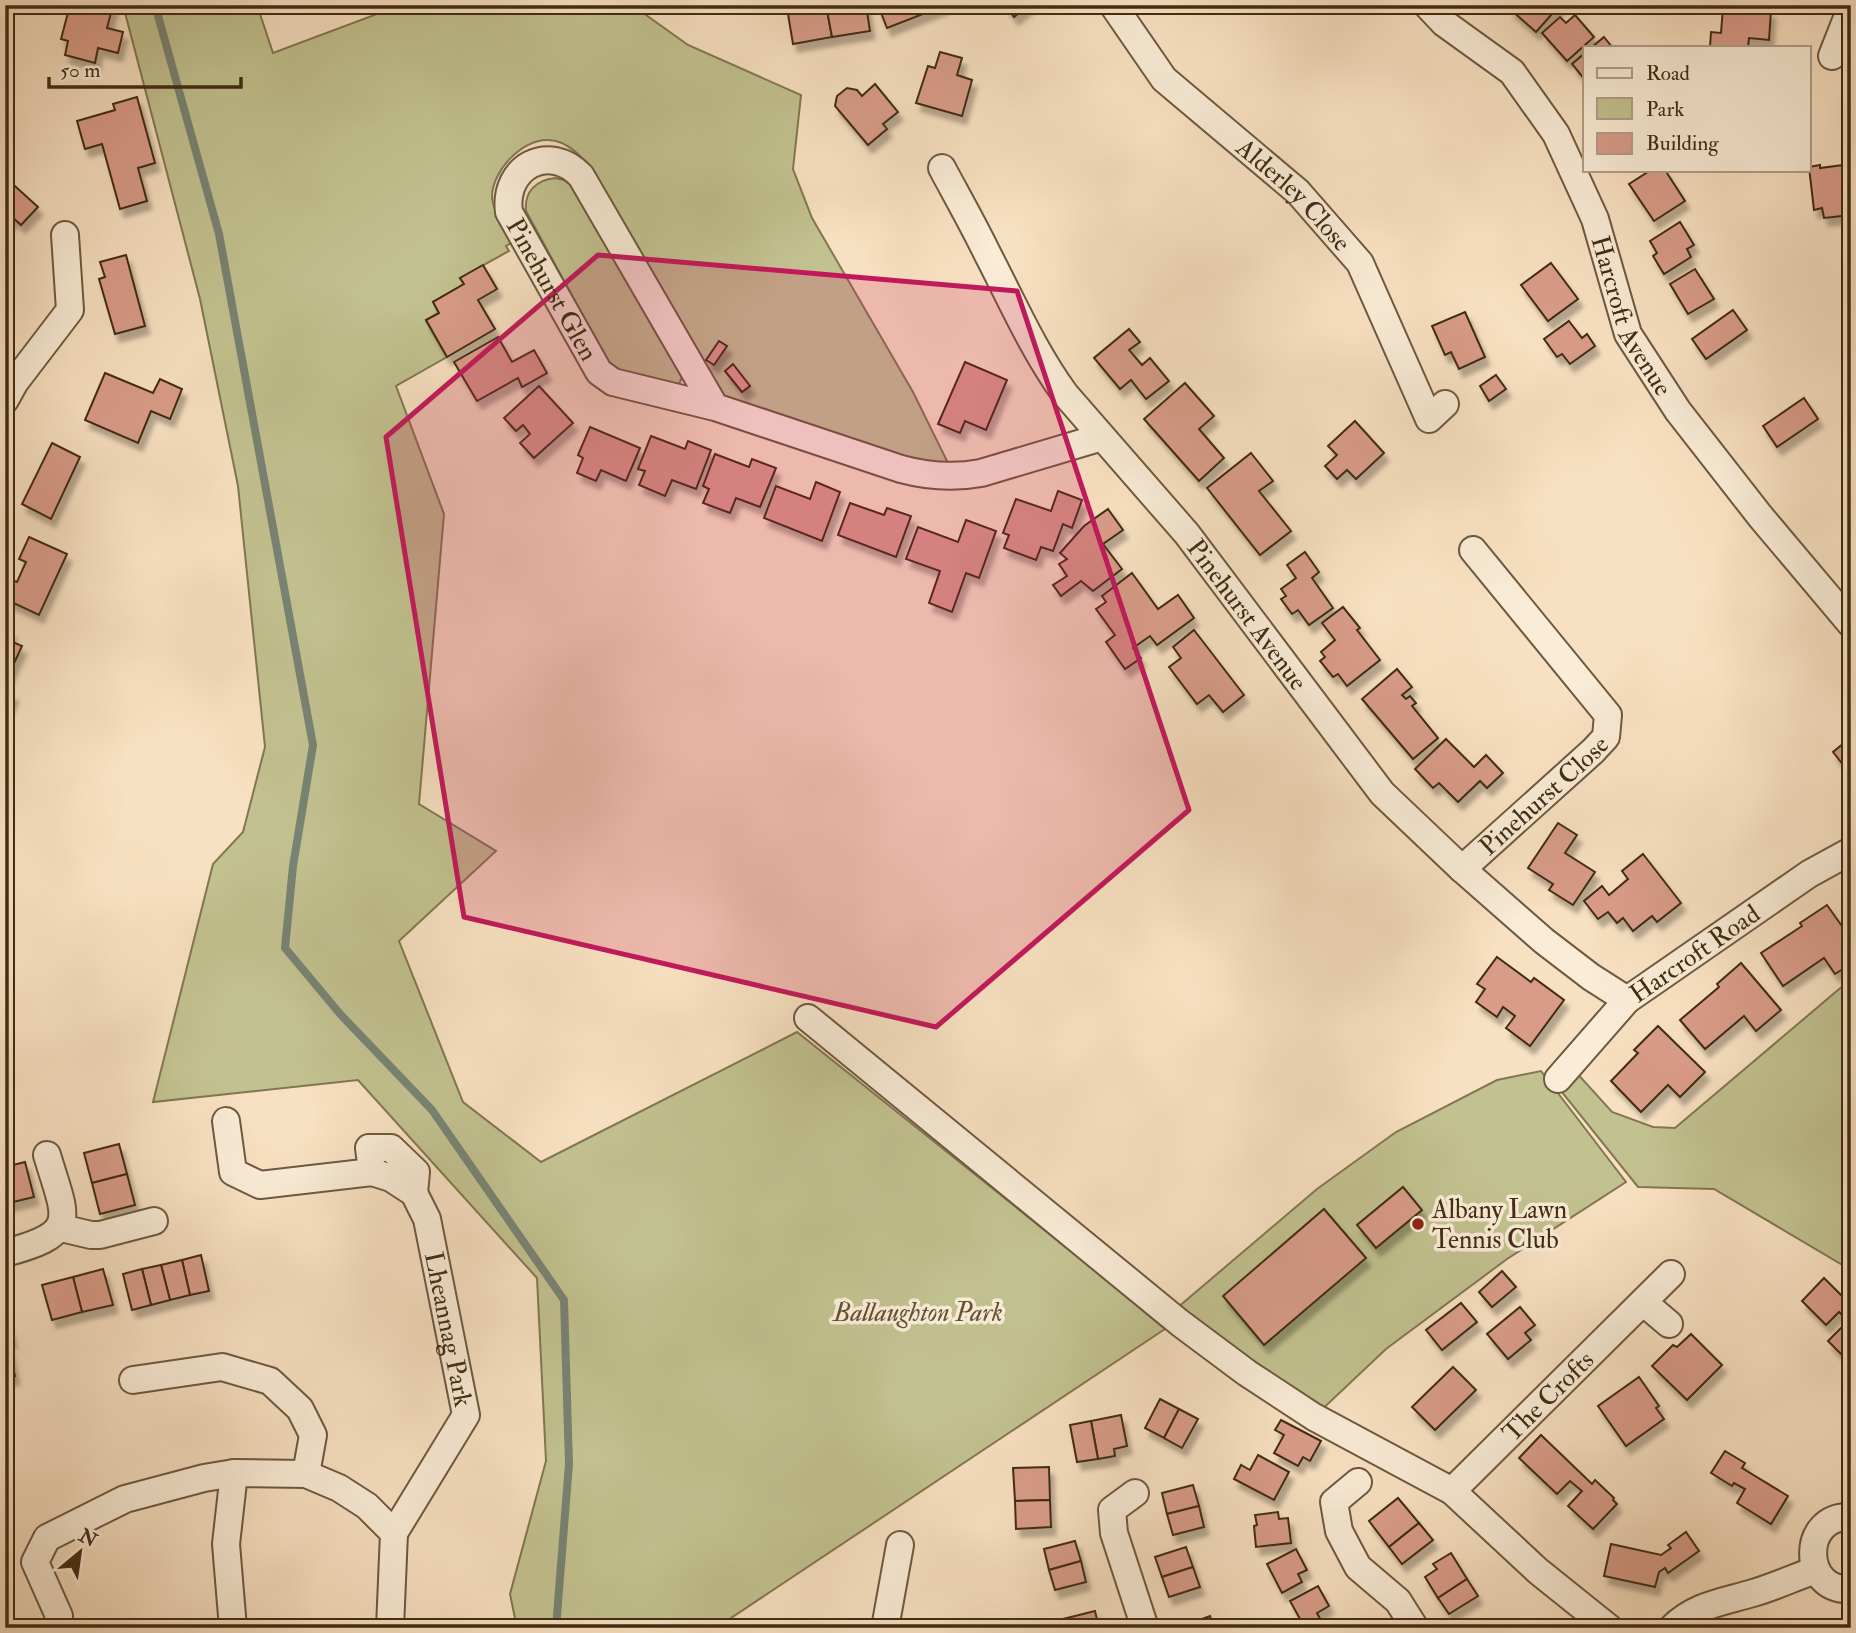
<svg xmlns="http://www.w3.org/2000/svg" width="1856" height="1633" font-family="'IM FELL Double Pica',serif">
  <defs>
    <filter id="shadow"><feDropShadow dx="4.5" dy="8" stdDeviation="2" flood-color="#0004"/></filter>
  </defs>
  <rect width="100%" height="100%" fill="#f8e1c2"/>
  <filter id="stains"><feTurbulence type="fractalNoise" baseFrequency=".00286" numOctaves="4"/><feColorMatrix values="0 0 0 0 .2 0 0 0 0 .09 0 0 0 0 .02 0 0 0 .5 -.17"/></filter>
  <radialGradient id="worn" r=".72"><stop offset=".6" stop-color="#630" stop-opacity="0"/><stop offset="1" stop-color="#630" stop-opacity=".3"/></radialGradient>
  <!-- green -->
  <g fill="#c2c290" stroke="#817752" stroke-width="2">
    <path d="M123,5h134l16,48 128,-48h231l56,40 113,50 -8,74 19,49 101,174 36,73 -37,-3 -190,-66 -127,-222c-11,-15 -27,-34 -47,-34 -26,-1 -56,31 -56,57 1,15 14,32 21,45l-7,4 3,5 -49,27 4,6 -31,18 6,11 -13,8 21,36 -51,29 48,128 -25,290 77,47 -97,90 64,161 78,60 256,-130 275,220 93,77 -449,299h-199l-7,-34 36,-133 -9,-183 -179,-198 -205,22 60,-238 30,-32 22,-85 -27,-261 -38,-187z"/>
    <path d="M555,178l9,2 12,8 106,189 -3,7 -4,2 -53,-13 -14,-11 -82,-151c-2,-19 10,-31 29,-33z"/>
    <polygon points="1851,979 1851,1138 1848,1141 1851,1143 1851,1270 1714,1189 1638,1187 1557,1086 1576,1072 1612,1112 1653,1127 1675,1128"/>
    <polygon points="1541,1071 1626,1182 1507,1259 1386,1349 1314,1417 1170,1314 1317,1189 1396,1132 1497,1080"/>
  </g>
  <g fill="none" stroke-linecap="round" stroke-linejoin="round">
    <!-- stream -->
    <polyline stroke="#788474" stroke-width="8" points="155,5 219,234 313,745 293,866 285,948 341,1015 432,1110 564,1300 569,1464 556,1628"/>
  </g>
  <!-- building -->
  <g fill="#d99c89" stroke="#402c13" stroke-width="2" filter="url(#shadow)">
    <polygon points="70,5 113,5 107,28 123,32 118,53 98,48 95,63 65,55 68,41 61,39"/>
    <polygon points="805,5 826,5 832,37 793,44 787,8"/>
    <polygon points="826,5 866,5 870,31 832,37"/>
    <polygon points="878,5 919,5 923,14 887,28"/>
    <polygon points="919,5 946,5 923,14"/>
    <polygon points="1005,5 1029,5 1014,17"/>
    <polygon points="1514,5 1560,5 1536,32 1510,9"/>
    <polygon points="1723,7 1771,11 1769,40 1749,38 1748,47 1710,47 1711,32 1721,33"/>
    <polygon points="1575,15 1594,37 1567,61 1542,33 1560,17 1566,23"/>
    <polygon points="1604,37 1612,47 1592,47"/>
    <polygon points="940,52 962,58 957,75 972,80 962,116 916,103 928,66 935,68"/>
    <polygon points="1585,53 1585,80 1572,64"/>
    <polygon points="875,84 898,112 883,124 887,129 868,145 835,106 837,96 847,88 857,90 862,96"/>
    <polygon points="137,97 155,163 138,168 147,201 120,209 102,144 85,149 77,121 115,110 113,104"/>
    <polygon points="1851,164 1851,215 1824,218 1822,208 1814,210 1809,167 1820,165 1820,168"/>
    <polygon points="1651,170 1665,170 1685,201 1654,221 1629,184"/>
    <polygon points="5,177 38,207 21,225 13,218 5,227"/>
    <polygon points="1680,222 1694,245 1687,249 1691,257 1664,274 1653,256 1657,253 1650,241"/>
    <polygon points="126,255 145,326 115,334 99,279 105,277 100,262"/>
    <polygon points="1551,263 1578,299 1548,321 1521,285"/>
    <polygon points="483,265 497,289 478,300 495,329 447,357 426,320 439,313 433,302 464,284 460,278"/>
    <polygon points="1695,269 1714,299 1688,314 1670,284"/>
    <polygon points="1733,310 1747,330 1706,359 1692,339"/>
    <polygon points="1465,312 1485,357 1459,369 1451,352 1445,355 1432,326"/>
    <polygon points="1569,321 1582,338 1587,334 1595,346 1570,364 1562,354 1557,357 1544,339"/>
    <polygon points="1129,329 1140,342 1129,350 1142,365 1150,358 1169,381 1146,399 1131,380 1120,389 1094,358"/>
    <polygon points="498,337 512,362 534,350 547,373 522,387 518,378 477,401 454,362"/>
    <polygon points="719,341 727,346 714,365 706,360"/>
    <polygon points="965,362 1007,380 986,430 965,421 960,433 938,424"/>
    <polygon points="733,364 750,386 742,392 725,371"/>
    <polygon points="105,373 153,393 160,379 182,389 170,419 151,411 138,443 85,420"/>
    <polygon points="1496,375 1506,389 1489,401 1480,386"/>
    <polygon points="1185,383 1214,416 1199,429 1224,458 1199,481 1144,419"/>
    <polygon points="539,386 573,423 534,458 520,443 530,434 523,425 516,431 504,418"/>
    <polygon points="1804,398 1818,419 1777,447 1763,426"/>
    <polygon points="1355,421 1384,453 1356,479 1347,470 1337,479 1325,466 1337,455 1328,446"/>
    <polygon points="590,427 640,448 626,481 601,470 596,481 577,473 583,458 578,455"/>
    <polygon points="651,436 685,449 688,441 711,450 696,489 672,480 665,496 639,485 645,471 638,469"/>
    <polygon points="52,443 80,457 51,519 22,504"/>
    <polygon points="1251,453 1273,481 1259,491 1291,531 1260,555 1207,488"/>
    <polygon points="715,454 749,467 752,459 776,468 760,507 736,498 730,513 703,503 709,489 703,486"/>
    <polygon points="816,482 840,492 822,541 764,518 776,486 810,499"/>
    <polygon points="1058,491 1082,500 1072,528 1063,524 1053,551 1041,547 1036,560 1004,548 1009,535 1003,533 1016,499 1051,511"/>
    <polygon points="850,503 884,515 887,508 911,516 896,557 838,535"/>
    <polygon points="1108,509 1123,530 1103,544 1122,569 1093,591 1081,581 1061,596 1053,585 1067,576 1059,564 1067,559 1060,553 1084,526"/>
    <polygon points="966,520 996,531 979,578 966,573 952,612 929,603 940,571 906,559 918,527 958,542"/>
    <polygon points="29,537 67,554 39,615 5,599 12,580 17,582 26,562 19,559"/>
    <polygon points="1305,552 1319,572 1312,578 1333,608 1309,625 1298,610 1292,614 1281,599 1286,596 1281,589 1296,578 1287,565"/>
    <polygon points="1132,573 1158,609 1178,595 1194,618 1157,645 1150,636 1133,648 1141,658 1125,669 1106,642 1115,635 1096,609 1106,602 1102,596"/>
    <polygon points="1343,607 1360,628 1357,630 1380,660 1347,686 1338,674 1333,677 1320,661 1325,657 1321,652 1335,640 1322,623"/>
    <polygon points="5,628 12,631 8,640 22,646 5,683"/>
    <polygon points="1194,630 1244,695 1223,712 1209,695 1197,704 1169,667 1181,658 1173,647"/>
    <polygon points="1397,669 1412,687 1402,695 1406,699 1410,696 1416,703 1412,706 1438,738 1413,759 1362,699"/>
    <polygon points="5,690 14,694 7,709 5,708"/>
    <polygon points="1446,739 1474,767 1486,755 1503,773 1487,788 1480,781 1458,802 1439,783 1433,788 1415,769"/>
    <polygon points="1849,739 1851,761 1847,757 1841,762 1833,752"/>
    <polygon points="1558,823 1577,835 1565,853 1595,872 1573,905 1549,890 1553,884 1528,868"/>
    <polygon points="1643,854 1681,903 1657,922 1652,916 1633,931 1623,918 1617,923 1608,912 1598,919 1584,901 1602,886 1609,895 1628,879 1622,871"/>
    <polygon points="1827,905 1851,939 1851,964 1835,974 1824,958 1783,986 1761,953 1802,926 1800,923"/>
    <polygon points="1497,957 1531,982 1534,978 1564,1000 1530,1046 1506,1028 1515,1016 1503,1007 1497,1017 1476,1002 1485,989 1477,984"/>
    <polygon points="1741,963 1781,1010 1756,1031 1744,1016 1705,1049 1680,1020 1719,987 1717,984"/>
    <polygon points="1658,1026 1705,1072 1680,1097 1668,1085 1641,1112 1611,1081 1638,1053 1634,1050"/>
    <polygon points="119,1144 127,1174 92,1183 84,1153"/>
    <polygon points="25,1162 34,1197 5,1204 5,1167"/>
    <polygon points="127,1174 135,1205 100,1214 92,1183"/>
    <polygon points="1403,1187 1422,1210 1376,1248 1357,1225"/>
    <polygon points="1324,1209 1366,1258 1264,1345 1223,1296"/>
    <polygon points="201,1255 209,1291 190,1295 182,1260"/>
    <polygon points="182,1260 190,1295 170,1300 161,1265"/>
    <polygon points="161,1265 170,1300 151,1305 142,1269"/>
    <polygon points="103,1269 113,1305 82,1312 73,1277"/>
    <polygon points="142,1269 151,1305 132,1310 123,1274"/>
    <polygon points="1502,1271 1516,1287 1492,1307 1479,1292"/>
    <polygon points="73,1277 82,1312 52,1320 42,1285"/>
    <polygon points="1824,1278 1851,1305 1851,1355 1846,1359 1828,1341 1848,1321 1839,1312 1826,1325 1802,1301"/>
    <polygon points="1461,1303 1477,1322 1442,1350 1426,1330"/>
    <polygon points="1520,1307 1535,1325 1525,1333 1531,1340 1508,1359 1487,1334"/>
    <polygon points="5,1315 12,1340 5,1341"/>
    <polygon points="1691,1334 1722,1365 1687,1400 1652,1366 1673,1345 1677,1347"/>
    <polygon points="8,1346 15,1376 5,1379 5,1347"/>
    <polygon points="1453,1367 1476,1390 1435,1430 1412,1407"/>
    <polygon points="1639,1377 1659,1406 1656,1408 1664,1419 1626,1446 1598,1406"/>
    <polygon points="1160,1399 1179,1409 1164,1438 1145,1428"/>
    <polygon points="1179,1409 1198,1419 1182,1448 1164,1438"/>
    <polygon points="1121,1415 1127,1446 1114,1449 1115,1456 1098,1459 1091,1421"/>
    <polygon points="1281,1420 1321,1441 1310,1461 1303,1457 1298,1466 1274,1453 1284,1435 1275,1430"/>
    <polygon points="1091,1421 1098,1459 1077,1462 1070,1425"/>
    <polygon points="1541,1435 1592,1484 1595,1480 1614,1498 1613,1500 1617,1504 1593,1529 1568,1506 1582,1491 1570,1481 1557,1494 1519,1458"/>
    <polygon points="1725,1451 1745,1463 1742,1468 1788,1496 1771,1524 1737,1503 1745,1489 1734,1483 1732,1486 1711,1473"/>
    <polygon points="1258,1455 1289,1472 1274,1500 1234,1479 1241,1465 1250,1470"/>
    <polygon points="1049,1467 1050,1500 1015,1501 1013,1468"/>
    <polygon points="1193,1485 1199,1506 1167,1514 1162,1493"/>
    <polygon points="1398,1498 1419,1523 1389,1547 1369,1521"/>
    <polygon points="1050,1500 1051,1527 1016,1529 1015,1501"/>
    <polygon points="1199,1506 1204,1527 1173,1535 1167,1514"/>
    <polygon points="1278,1512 1279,1519 1288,1518 1291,1543 1256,1547 1254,1526 1257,1525 1255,1515"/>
    <polygon points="1419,1523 1433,1540 1402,1564 1389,1547"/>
    <polygon points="1686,1532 1699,1551 1668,1573 1665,1568 1659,1572 1655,1587 1604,1576 1611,1544 1661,1555 1671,1548 1668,1545"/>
    <polygon points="1075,1541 1081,1561 1049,1570 1044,1549"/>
    <polygon points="1186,1547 1193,1567 1162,1577 1155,1557"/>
    <polygon points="1296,1549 1307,1570 1298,1574 1302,1582 1282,1593 1267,1564"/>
    <polygon points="1451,1553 1467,1579 1438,1598 1425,1577 1437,1569 1433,1564"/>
    <polygon points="1081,1561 1086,1582 1055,1590 1049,1570"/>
    <polygon points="1193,1567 1200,1587 1169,1597 1162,1577"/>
    <polygon points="1467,1579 1478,1596 1449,1614 1438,1598"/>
    <polygon points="1318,1586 1329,1606 1317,1613 1323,1624 1315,1628 1305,1628 1290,1601"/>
    <polygon points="1095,1611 1099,1628 1066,1628 1063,1619"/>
    <polygon points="1210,1616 1214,1628 1180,1628 1180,1627"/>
  </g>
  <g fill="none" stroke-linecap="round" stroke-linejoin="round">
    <!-- minor casing -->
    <g stroke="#6e593f" stroke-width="30">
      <g id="minor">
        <path id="s1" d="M1113,5l51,74 134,113 62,71 69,156 16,-15"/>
        <path id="s2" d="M1427,5l17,18 68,49 44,62 39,85 33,115 50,77 82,105 91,108"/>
        <polyline points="1832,56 1847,18 1851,14"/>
        <path id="s3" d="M942,168c15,28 31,56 45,85 25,48 46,97 78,141l122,140 195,259 80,76 82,72 47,36 36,23"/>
        <polyline points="5,400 15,382 70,310 65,235"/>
        <path id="s4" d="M715,407l-134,-231c-32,-34 -78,-9 -72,36l90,160 14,10 102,25 186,62c26,7 53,9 80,4l121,-36"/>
        <path id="s5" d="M1462,869l131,-118 13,-14 2,-22 -135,-165"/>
        <polyline points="808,1018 1180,1323 1247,1373 1314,1417 1452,1491 1538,1571 1609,1628"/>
        <path id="s6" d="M1558,1079l69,-79 182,-126 42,-23"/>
        <path id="s7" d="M226,1121l7,51 27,13 112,-13 19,6 23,15 13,26 39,196 -72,118"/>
        <polyline points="372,1172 369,1148 391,1148 416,1172 414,1193"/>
        <polyline points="61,1228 91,1235 100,1235 154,1221"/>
        <path d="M5,1253c76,-20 61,-34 42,-98"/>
        <polyline points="1643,1302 1669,1324"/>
        <polyline points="133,1380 222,1367 270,1381 300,1409 313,1435 306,1474"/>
        <polyline points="1358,1482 1334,1502 1339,1531 1358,1567 1398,1601 1415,1628"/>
        <path id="s8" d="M1452,1491l219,-217"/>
        <polyline points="1135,1493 1112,1510 1114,1533 1145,1628"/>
        <path d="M1851,1517c-51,-3 -50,76 0,72"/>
        <polyline points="59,1616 35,1562 47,1538 125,1499 204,1478 234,1473 306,1474 339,1488 367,1506 394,1533 390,1628"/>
        <polyline points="233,1628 226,1544 234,1473"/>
        <polyline points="885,1628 900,1545"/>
        <path d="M1672,1628c23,-23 51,-26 81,-35 21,-6 42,-16 63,-23"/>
      </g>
    </g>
    <!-- minor -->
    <use href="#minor" stroke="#faecd7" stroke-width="26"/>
  </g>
  <!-- marked area -->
  <path fill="#c2185b" fill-opacity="0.2" stroke="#c2185b" stroke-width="5" stroke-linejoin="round" d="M598,255l419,36 172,519 -253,217 -472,-110 -78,-480z"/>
  <!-- markers -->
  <circle fill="#8f2418" stroke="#faecd7" stroke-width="2.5" cx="1418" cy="1224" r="7"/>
  <g text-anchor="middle" stroke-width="7" stroke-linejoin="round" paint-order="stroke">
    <!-- street labels -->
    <g font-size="26" fill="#402c13" stroke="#faecd7">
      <text dy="9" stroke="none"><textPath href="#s1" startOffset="264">Alderley Close</textPath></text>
      <text dy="9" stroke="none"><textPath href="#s4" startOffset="467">Pinehurst Glen</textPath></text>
      <text dy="9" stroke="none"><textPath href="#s2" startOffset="382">Harcroft Avenue</textPath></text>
      <text dy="9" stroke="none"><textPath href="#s3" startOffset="544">Pinehurst Avenue</textPath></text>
      <text dy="9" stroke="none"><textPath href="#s5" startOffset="110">Pinehurst Close</textPath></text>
      <text dy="9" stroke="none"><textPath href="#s6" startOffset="187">Harcroft Road</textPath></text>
      <text dy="9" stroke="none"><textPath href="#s7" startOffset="383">Lheannag Park</textPath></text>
      <text dy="9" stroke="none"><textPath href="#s8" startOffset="135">The Crofts</textPath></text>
    </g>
    <!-- poi labels -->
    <g font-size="26" fill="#402c13" stroke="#faecd7" text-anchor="start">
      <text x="1432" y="1218">Albany Lawn<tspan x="1432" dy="30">Tennis Club</tspan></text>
    </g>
    <!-- park labels -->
    <g font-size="26" font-style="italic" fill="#605232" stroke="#faecd7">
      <text x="918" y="1321">Ballaughton Park</text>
    </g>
  </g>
  <!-- margin -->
  <rect width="1856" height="1633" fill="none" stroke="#f8e1c2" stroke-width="28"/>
  <rect x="7" y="7" width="1842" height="1619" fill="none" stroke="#402c13" stroke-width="3.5"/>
  <rect x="14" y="14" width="1828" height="1605" fill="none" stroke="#402c13" stroke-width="2"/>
  <!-- legend -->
  <rect x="1583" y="46" width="228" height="126" fill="#faecd7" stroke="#b09f89" stroke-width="2"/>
  <rect x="1597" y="68" width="35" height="10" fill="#faecd7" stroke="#b09f89" stroke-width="2"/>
  <text x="1646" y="80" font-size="21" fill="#402c13">Road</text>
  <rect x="1597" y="98" width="35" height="21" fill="#c2c290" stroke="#b09f89" stroke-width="2"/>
  <text x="1646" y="116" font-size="21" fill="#402c13">Park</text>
  <rect x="1597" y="133" width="35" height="21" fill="#d99c89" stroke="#b09f89" stroke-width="2"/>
  <text x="1646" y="150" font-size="21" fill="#402c13">Building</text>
  <!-- north arrow -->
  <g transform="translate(80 1552) rotate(29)" stroke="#faecd7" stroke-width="5" paint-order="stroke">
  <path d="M0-5L12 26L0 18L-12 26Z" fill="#402c13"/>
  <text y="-10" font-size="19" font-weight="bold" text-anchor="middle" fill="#402c13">N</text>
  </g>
  <!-- scale -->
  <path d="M49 77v10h192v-10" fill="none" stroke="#402c13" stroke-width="3.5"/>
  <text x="60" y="77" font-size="21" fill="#402c13" stroke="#faecd7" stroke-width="5" paint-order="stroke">50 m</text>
  <rect width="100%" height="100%" filter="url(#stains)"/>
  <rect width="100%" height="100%" fill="url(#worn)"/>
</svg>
